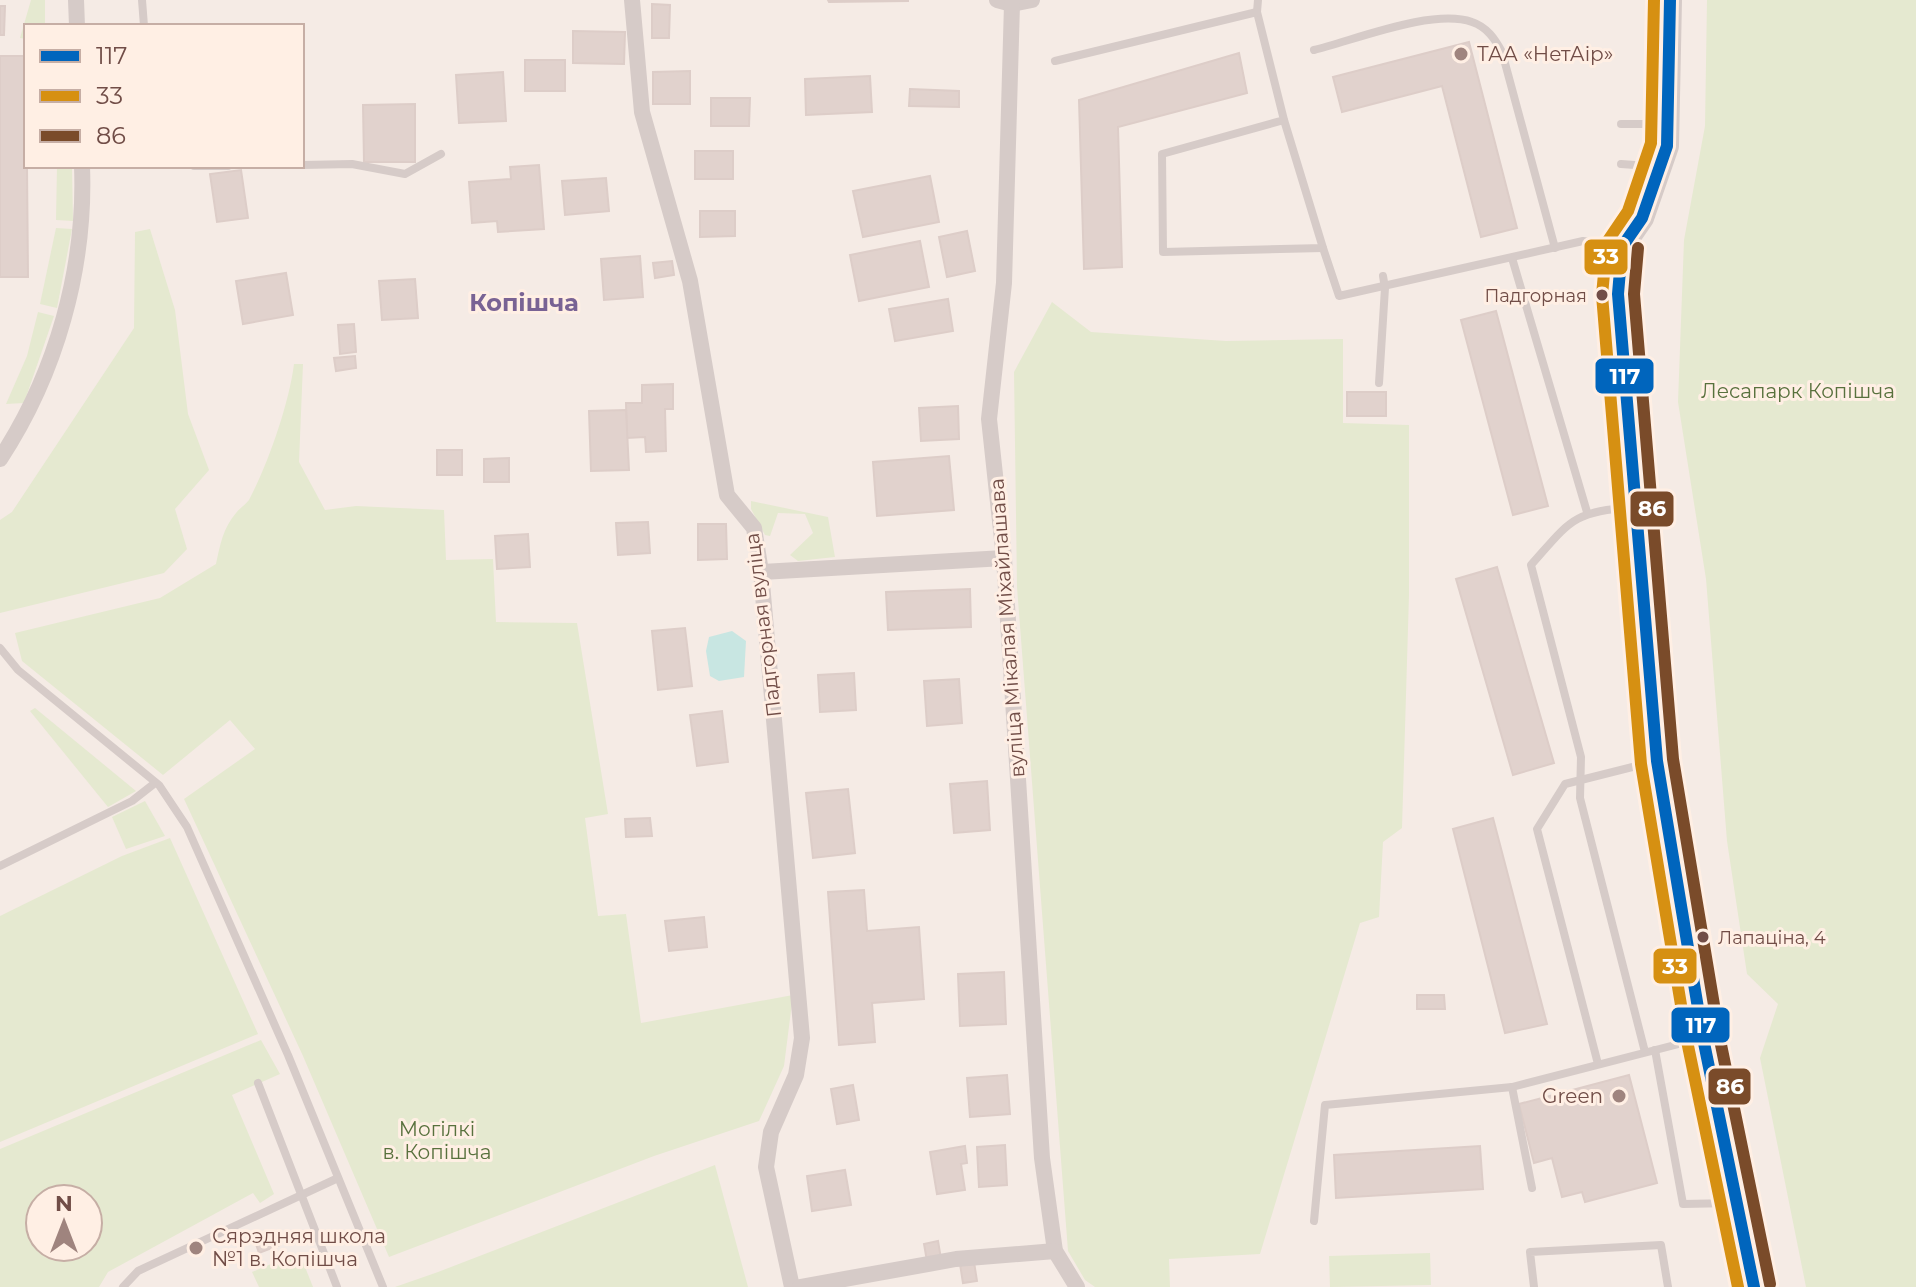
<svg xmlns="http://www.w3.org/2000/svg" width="1916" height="1287" font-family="Montserrat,sans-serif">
  <rect width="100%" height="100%" fill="#f5ebe5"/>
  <!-- green -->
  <g fill="#e5e9d0" fill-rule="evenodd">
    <polygon points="31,0 45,0 45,26 26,26 26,39 20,38"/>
    <polygon points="1707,0 1916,0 1916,1287 1806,1287 1760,1058 1778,1004 1747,974 1727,841 1706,579 1678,402 1684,240 1705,126"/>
    <polygon points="57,166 72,166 73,221 56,220"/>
    <polygon points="56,228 72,229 57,308 40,304"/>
    <polygon points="150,229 175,310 188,414 209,470 175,509 187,549 164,573 0,613 0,520 12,512 134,328 135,232"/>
    <polygon points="1052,302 1091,332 1226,341 1343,339 1343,423 1409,425 1409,595 1402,828 1383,842 1379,917 1360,923 1260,1254 1169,1259 1170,1287 1095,1287 1085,1280 1068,1251 1017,587 1014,372"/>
    <polygon points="38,312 54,316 24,403 6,404 27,356"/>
    <path d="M294,364h9l-4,98 26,48 31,-4 88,4 2,50 47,-1 3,63 81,1 31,191 -23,4 13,98 28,-2 15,109 152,-28 -9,71 -25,55 -105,35 -265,101 -86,-201 -119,-257 71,-50 -25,-29 -67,55 -141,-114 -7,-28 145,-35 56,-34c4,-19 7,-36 20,-51 4,-5 9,-8 13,-13 19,-36 40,-96 45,-136z"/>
    <polygon points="751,501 828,517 835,557 798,561 790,555 813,533 805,514 778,513 770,536 765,535 751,509"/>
    <polygon points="35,708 136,791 108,807 30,711"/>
    <polygon points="145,801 165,836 126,849 112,817"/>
    <polygon points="170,838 258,1034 0,1142 0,916 122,856"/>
    <path d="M261,1040l19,34 -48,21 42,99 -14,9 -7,-10 -145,79 -9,15h-99v-138zM40,1199h48v48h-48z"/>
    <polygon points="715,1165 748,1287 395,1287 438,1272"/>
    <polygon points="299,1252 313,1287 259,1287 252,1272"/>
    <polygon points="1430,1253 1431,1285 1330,1287 1329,1256"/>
  </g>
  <!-- water -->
  <polygon fill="#c8e6e2" points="732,631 746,641 744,677 719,681 710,676 706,651 709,637"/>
  <!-- building -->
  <g fill="#e1d2cd" stroke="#ddcdc8" stroke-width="2">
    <polygon points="828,0 908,0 908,1 829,2"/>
    <polygon points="652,4 670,5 669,38 652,38"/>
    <polygon points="0,6 5,6 4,35 0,35"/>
    <polygon points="573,31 625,32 624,64 573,63"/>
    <polygon points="1469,42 1517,228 1481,237 1442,86 1342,112 1333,77"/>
    <polygon points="1239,53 1247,93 1118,127 1122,267 1084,269 1079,100"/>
    <polygon points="0,56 26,56 28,277 0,277"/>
    <rect x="525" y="60" width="40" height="31"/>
    <polygon points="690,71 690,104 653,104 653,72"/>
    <polygon points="503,72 506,121 459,123 456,75"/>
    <polygon points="870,76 872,112 806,115 805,79"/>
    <polygon points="910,89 959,91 959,107 909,106"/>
    <polygon points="711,98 750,98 749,126 711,126"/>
    <polygon points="415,104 415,162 364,162 363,105"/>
    <rect x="695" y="151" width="38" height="28"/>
    <polygon points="539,165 544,229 498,232 497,221 472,223 469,182 511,179 510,167"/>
    <polygon points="241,170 248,218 217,222 210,174"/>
    <polygon points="930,176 939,222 863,237 853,191"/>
    <polygon points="606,178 609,211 565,215 562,181"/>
    <polygon points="700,211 735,211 735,236 700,237"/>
    <polygon points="967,231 975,271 947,277 939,237"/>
    <polygon points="920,241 929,287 859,301 850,255"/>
    <polygon points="640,256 643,297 604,300 601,259"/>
    <polygon points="672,261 674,275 655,278 653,263"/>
    <polygon points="286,273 293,315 243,324 236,281"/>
    <polygon points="415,279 418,318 382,320 379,281"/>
    <polygon points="948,299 953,331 895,341 889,309"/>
    <polygon points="1496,311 1548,506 1513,515 1461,320"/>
    <polygon points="354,324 356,352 340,354 338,325"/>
    <polygon points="355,356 356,368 336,371 334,358"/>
    <polygon points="673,384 673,409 665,409 666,451 646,452 645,437 627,438 626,403 642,403 642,385"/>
    <rect x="1347" y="392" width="39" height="24"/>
    <polygon points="958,406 959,439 921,441 919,408"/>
    <polygon points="626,410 629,470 591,471 589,411"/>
    <rect x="437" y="450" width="25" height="25"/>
    <polygon points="949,456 954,510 877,516 873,462"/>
    <polygon points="509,458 509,482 484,482 484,459"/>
    <polygon points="648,522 650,553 618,555 616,523"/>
    <polygon points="698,524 726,524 727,559 698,560"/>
    <polygon points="528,534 530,567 497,569 495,536"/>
    <polygon points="1497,567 1554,763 1513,775 1456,579"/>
    <polygon points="970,589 971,627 888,630 886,592"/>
    <polygon points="685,628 692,686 658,690 652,631"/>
    <polygon points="854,673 856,710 820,712 818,675"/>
    <polygon points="959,679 962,723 927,726 924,681"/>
    <polygon points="722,711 728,762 697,766 690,715"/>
    <polygon points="987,781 990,830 954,833 950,784"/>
    <polygon points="848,789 855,853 813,858 806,793"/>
    <polygon points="650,818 652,836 626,837 625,819"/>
    <polygon points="1493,818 1547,1024 1505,1033 1453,829"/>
    <polygon points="864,890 867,931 919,927 924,999 872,1003 875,1042 839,1045 828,892"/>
    <polygon points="704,917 707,947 669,951 665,921"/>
    <polygon points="1004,972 1006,1024 960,1026 958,974"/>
    <polygon points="1417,995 1444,995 1445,1009 1417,1009"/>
    <polygon points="1007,1075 1010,1114 970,1117 967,1078"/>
    <polygon points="1629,1075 1657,1183 1585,1202 1582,1192 1562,1197 1552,1158 1534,1163 1519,1104"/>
    <polygon points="853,1085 859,1120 837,1124 831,1089"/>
    <polygon points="1005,1145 1007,1185 979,1187 977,1147"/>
    <polygon points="965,1146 967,1163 961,1164 965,1190 937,1194 930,1152"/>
    <polygon points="1480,1146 1483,1189 1336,1198 1334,1155"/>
    <polygon points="845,1170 851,1205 812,1211 807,1176"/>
    <polygon points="275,1233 280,1245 259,1253 255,1241"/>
    <polygon points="938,1241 941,1259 927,1261 924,1244"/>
    <polygon points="974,1262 977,1281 963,1283 960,1264"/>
  </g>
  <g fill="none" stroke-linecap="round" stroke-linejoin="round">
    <!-- service -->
    <g stroke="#d6cbc8" stroke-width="8">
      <polyline points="142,0 144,26"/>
      <polyline points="1258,0 1257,12 1284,120 1323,248 1163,252 1162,154 1284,120"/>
      <path d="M1314,50c41,-10 119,-42 158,-28 15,5 23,17 30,30l53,196"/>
      <polyline points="1055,61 1257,12"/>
      <polyline points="1621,124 1663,124"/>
      <polyline points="1621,164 1635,165 1654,175"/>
      <polyline points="302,165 352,164 405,174 441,154"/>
      <polyline points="194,166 228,166"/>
      <polyline points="1323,248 1339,296 1583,241 1618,246"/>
      <polyline points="1512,258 1587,512"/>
      <polyline points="1379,383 1385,288 1383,276"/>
      <path d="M1634,507c-62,5 -63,13 -103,58l50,192 -1,41 65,254"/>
      <polyline points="0,648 18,670 159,785 187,827 288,1055 383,1287"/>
      <polyline points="0,866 132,801 155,783"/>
      <polyline points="1655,1050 1683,1204 1733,1203"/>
      <polyline points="1598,1064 1537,829 1565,784 1652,762"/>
      <polyline points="258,1083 337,1287"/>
      <polyline points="1512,1087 1532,1188"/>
      <polyline points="1314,1221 1325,1105 1512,1087 1702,1038"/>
      <polyline points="123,1287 138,1271 338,1178"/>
      <polyline points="1534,1287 1530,1252 1661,1245 1668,1287"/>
    </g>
    <!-- minor -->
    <g stroke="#d6cbc8" stroke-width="16">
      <polyline points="76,0 77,26"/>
      <polyline points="632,0 642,112 690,281 727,495 754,528 761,572 802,1038 796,1075 771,1132 766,1167 792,1287"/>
      <polyline points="997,0 1012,4 1032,0"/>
      <polyline points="1012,4 1004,283 989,419 1004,558 1042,1158 1055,1251 1077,1287"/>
      <path d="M0,459c56,-85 86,-191 82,-293"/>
      <polyline points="761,572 1004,558"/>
      <polyline points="800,1287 956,1259 1055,1251"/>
    </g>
    <!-- secondary -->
    <polyline stroke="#d6cbc8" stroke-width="24" points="1670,0 1667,146 1642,218 1622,247 1618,294 1657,761 1703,1038 1754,1287"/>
    <!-- bus-1 casing -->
    <g stroke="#ffefe4" stroke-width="18">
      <polyline id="bus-1" points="1670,0 1667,146 1642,218 1622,247 1618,294 1657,761 1703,1038 1754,1287"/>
    </g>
    <!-- bus-2 casing -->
    <g stroke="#ffefe4" stroke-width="18">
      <polyline id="bus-2" points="1654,0 1651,143 1628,211 1607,242 1602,295 1641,764 1687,1041 1738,1287"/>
    </g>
    <!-- bus-3 casing -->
    <g stroke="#ffefe4" stroke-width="18">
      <polyline id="bus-3" points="1638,248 1634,294 1673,759 1719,1035 1770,1284"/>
    </g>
    <!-- bus-1 -->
    <use href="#bus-1" stroke="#0065bd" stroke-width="12"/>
    <!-- bus-2 -->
    <use href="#bus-2" stroke="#d69012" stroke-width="12"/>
    <!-- bus-3 -->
    <use href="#bus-3" stroke="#7a4b2a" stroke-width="12"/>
  </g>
  <!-- markers -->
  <g fill="#9f847e" stroke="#ffefe4" stroke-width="3">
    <circle cx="1461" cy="54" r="8"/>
    <circle cx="1619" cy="1096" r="8"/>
    <circle cx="196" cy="1248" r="8"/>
  </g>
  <g fill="#714d47" stroke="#ffefe4" stroke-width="3">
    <circle cx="1602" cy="295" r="7"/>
    <circle cx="1703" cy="937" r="7"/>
  </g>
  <g text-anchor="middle" stroke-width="6" stroke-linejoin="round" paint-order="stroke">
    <!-- bus labels -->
    <g font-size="18" fill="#714d47" stroke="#ffefe4" text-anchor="end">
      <text x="1587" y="302">Падгорная</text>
      <text x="1718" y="944" text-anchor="start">Лапаціна, 4</text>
    </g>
    <!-- poi labels -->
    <g font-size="20" fill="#714d47" stroke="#ffefe4" text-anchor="start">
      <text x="1477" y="61">ТАА «НетАір»</text>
      <text x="1603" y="1103" text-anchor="end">Green</text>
      <text x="212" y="1243">Сярэдняя школа<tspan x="212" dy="23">№1 в. Копішча</tspan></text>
    </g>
    <!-- park labels -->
    <g font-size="20" fill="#58713d" stroke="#ffefe4">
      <text x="1798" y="398">Лесапарк Копішча</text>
      <text x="437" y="1136">Могілкі<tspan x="437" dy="23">в. Копішча</tspan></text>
    </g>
    <!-- street labels -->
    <g font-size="20" fill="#714d47" stroke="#ffefe4">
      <text transform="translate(763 625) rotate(-97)" y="7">Падгорная вуліца</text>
      <text transform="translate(1007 628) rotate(-94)" y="7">вуліца Мікалая Міхайлашава</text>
    </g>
    <!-- quarter labels -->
    <g font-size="24" font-weight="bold" fill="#796394" stroke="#ffefe4">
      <text x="524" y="311">Копішча</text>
    </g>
  </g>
  <g stroke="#ffefe4" stroke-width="3">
    <rect x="1583" y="238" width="46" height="38" rx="8" fill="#d69012"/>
    <rect x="1594" y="357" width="61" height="38" rx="8" fill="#0065bd"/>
    <rect x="1629" y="490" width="46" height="38" rx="8" fill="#7a4b2a"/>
    <rect x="1652" y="947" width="46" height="38" rx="8" fill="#d69012"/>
    <rect x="1670" y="1006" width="61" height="38" rx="8" fill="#0065bd"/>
    <rect x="1707" y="1067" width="45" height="39" rx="8" fill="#7a4b2a"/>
  </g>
  <g font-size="22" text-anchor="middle" font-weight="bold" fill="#fff">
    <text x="1606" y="264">33</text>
    <text x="1625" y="384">117</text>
    <text x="1652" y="516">86</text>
    <text x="1675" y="974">33</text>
    <text x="1701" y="1033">117</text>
    <text x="1730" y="1094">86</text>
  </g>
  <!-- legend -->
  <rect x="24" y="24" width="280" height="144" fill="#ffefe4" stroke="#c6aea5" stroke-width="2"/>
  <rect x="40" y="50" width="40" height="12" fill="#0065bd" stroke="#c6aea5" stroke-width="2"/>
  <text x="96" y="64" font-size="24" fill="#714d47">117</text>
  <rect x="40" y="90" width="40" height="12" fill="#d69012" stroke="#c6aea5" stroke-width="2"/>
  <text x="96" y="104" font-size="24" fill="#714d47">33</text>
  <rect x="40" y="130" width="40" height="12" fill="#7a4b2a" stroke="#c6aea5" stroke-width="2"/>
  <text x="96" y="144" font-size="24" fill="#714d47">86</text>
  <!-- north arrow -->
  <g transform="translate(64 1223)"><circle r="38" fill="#ffefe4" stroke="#c6aea5" stroke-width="2"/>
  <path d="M0-6L14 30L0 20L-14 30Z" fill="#9f847e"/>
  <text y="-12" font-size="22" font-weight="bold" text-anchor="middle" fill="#714d47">N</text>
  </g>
</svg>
